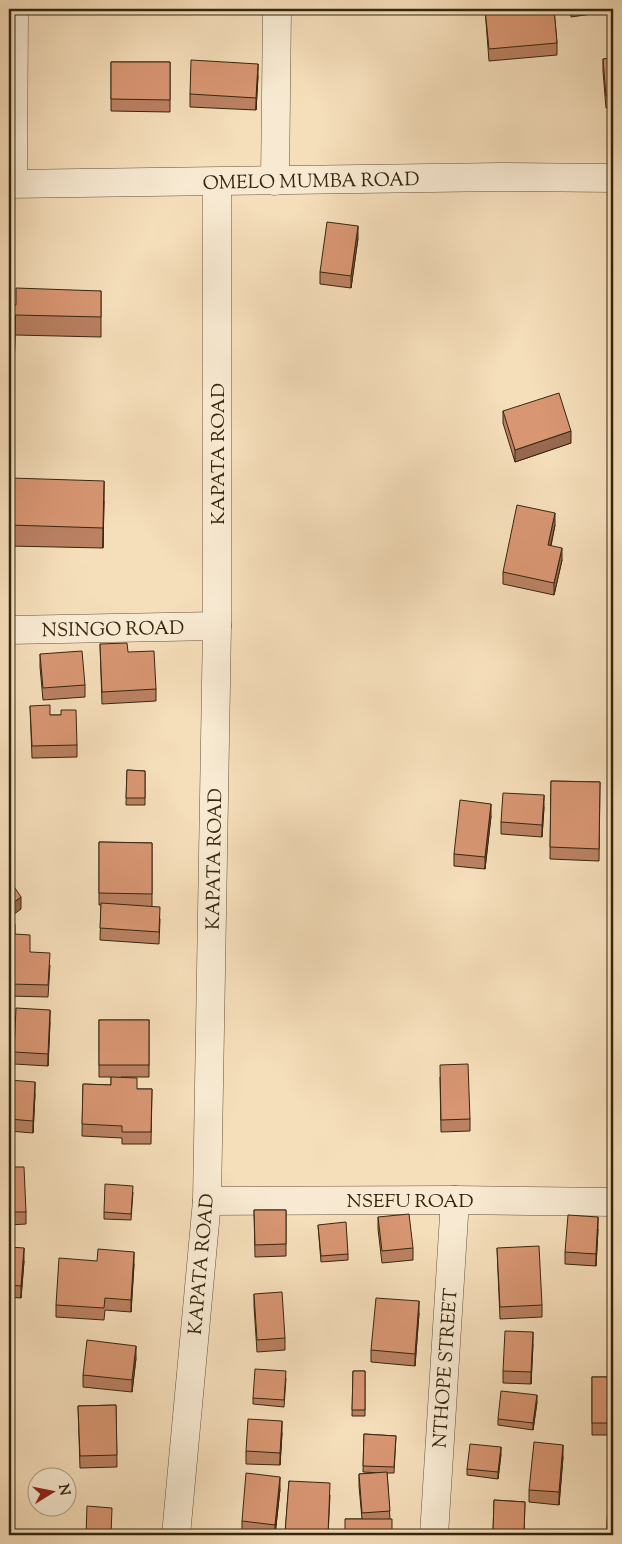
<svg xmlns="http://www.w3.org/2000/svg" width="622" height="1544" font-family="'Sorts Mill Goudy',serif">
  <rect width="100%" height="100%" fill="#f5deba"/>
  <filter id="stains"><feTurbulence type="fractalNoise" baseFrequency=".004" numOctaves="4"/><feColorMatrix values="0 0 0 0 .2 0 0 0 0 .09 0 0 0 0 .02 0 0 0 .5 -.17"/></filter>
  <radialGradient id="worn" r=".72"><stop offset=".6" stop-color="#630" stop-opacity="0"/><stop offset="1" stop-color="#630" stop-opacity=".3"/></radialGradient>
  <g fill="none" stroke-linecap="round" stroke-linejoin="round">
    <!-- minor casing -->
    <g stroke="#66543a" stroke-width="29">
      <g id="minor">
        <polyline points="275,181 277,9"/>
        <polyline points="9,184 501,177 613,178"/>
        <polyline points="13,184 14,9"/>
        <polyline points="9,630 217,626"/>
        <polyline points="207,1201 455,1200 613,1202"/>
        <polyline points="176,1535 207,1201 217,626 217,182"/>
        <polyline points="434,1535 455,1200"/>
      </g>
    </g>
    <!-- minor -->
    <use href="#minor" stroke="#f8ead2" stroke-width="28"/>
  </g>
  <!-- wall -->
  <g fill="#ba8162" stroke="#37260f">
    <polygon points="485,9 554,9 557,43 557,55 489,61"/>
    <polygon points="570,9 613,9 613,11 571,17"/>
    <polygon points="613,58 613,108 606,108 603,71 603,59"/>
    <polygon points="111,62 170,62 170,112 111,111"/>
    <polygon points="258,76 256,110 190,107 190,94"/>
    <polygon points="358,238 351,288 320,284 320,272"/>
    <polygon points="101,291 101,337 15,335 11,478 104,501 103,548 9,546 9,305 16,305"/>
    <polygon points="503,411 571,443 515,462 503,423"/>
    <polygon points="555,525 551,546 562,560 554,595 503,584 503,572"/>
    <polygon points="100,644 128,652 156,689 156,701 102,704"/>
    <polygon points="40,654 85,685 85,697 43,700 40,667"/>
    <polygon points="30,706 50,715 61,715 77,745 77,757 32,758"/>
    <polygon points="127,770 145,771 145,805 126,805"/>
    <polygon points="551,781 600,782 599,861 550,859"/>
    <polygon points="613,805 613,873 612,873"/>
    <polygon points="544,807 542,837 501,834 501,822"/>
    <polygon points="491,816 485,869 454,866 454,854"/>
    <polygon points="99,842 152,843 152,906 160,919 159,944 100,940 101,905 99,905"/>
    <polygon points="9,923 15,934 30,952 50,965 48,997 9,996"/>
    <polygon points="99,1020 149,1020 149,1077 121,1077 137,1089 152,1089 151,1144 122,1144 122,1138 82,1136 83,1084 111,1085 111,1077 99,1077"/>
    <polygon points="50,1022 48,1066 14,1064 14,1052"/>
    <polygon points="440,1077 470,1119 470,1131 441,1132"/>
    <polygon points="9,1080 35,1094 33,1133 9,1131"/>
    <polygon points="9,1167 26,1212 26,1224 9,1225"/>
    <polygon points="133,1192 131,1220 104,1219 104,1212"/>
    <polygon points="254,1210 286,1210 286,1256 255,1257"/>
    <polygon points="378,1217 413,1248 413,1260 382,1263 378,1229"/>
    <polygon points="318,1225 348,1254 348,1260 321,1262"/>
    <polygon points="598,1229 596,1266 565,1264 565,1252"/>
    <polygon points="9,1247 24,1261 21,1298 9,1297"/>
    <polygon points="497,1248 542,1305 542,1317 500,1319"/>
    <polygon points="97,1261 134,1264 131,1312 105,1310 104,1320 56,1317 56,1305"/>
    <polygon points="254,1294 285,1338 285,1350 257,1352 254,1306"/>
    <polygon points="613,1305 613,1435 592,1435 592,1377 610,1377"/>
    <polygon points="419,1313 415,1366 371,1362 371,1350"/>
    <polygon points="533,1344 531,1384 503,1383 503,1371"/>
    <polygon points="136,1358 132,1392 83,1387 83,1375"/>
    <polygon points="353,1371 365,1371 365,1416 352,1416"/>
    <polygon points="286,1378 284,1407 253,1404 253,1398"/>
    <polygon points="537,1402 533,1430 498,1425 498,1419"/>
    <polygon points="116,1405 117,1467 80,1468 78,1406"/>
    <polygon points="282,1433 280,1465 246,1464 246,1451"/>
    <polygon points="364,1434 396,1436 394,1473 387,1473 390,1519 392,1533 400,1535 345,1519 362,1519 359,1486 359,1474 381,1473 363,1472"/>
    <polygon points="501,1454 498,1479 467,1475 467,1469"/>
    <polygon points="563,1457 559,1505 529,1502 529,1490"/>
    <polygon points="289,1481 330,1495 328,1535 285,1535"/>
    <polygon points="280,1489 275,1535 242,1533 242,1521"/>
    <polygon points="608,1496 613,1496 613,1535 607,1535"/>
    <polygon points="494,1500 525,1502 524,1535 493,1535"/>
  </g>
  <!-- shaded-wall -->
  <g fill="#976950" stroke="#37260f">
    <polygon points="258,64 258,76 256,110 256,98"/>
    <polygon points="358,226 358,238 351,288 351,276"/>
    <polygon points="15,315 15,335 11,499 11,478"/>
    <polygon points="571,431 571,443 515,462 515,450"/>
    <polygon points="104,481 104,501 103,548 103,528"/>
    <polygon points="555,513 555,525 548,557 548,545"/>
    <polygon points="562,548 562,560 554,595 554,583"/>
    <polygon points="544,795 544,807 542,837 542,825"/>
    <polygon points="491,804 491,816 485,869 485,857"/>
    <polygon points="21,897 21,909 9,918 9,906"/>
    <polygon points="50,1010 50,1022 48,1066 48,1054"/>
    <polygon points="35,1082 35,1094 33,1133 33,1121"/>
    <polygon points="598,1217 598,1229 596,1266 596,1254"/>
    <polygon points="24,1248 24,1261 21,1298 21,1286"/>
    <polygon points="134,1252 134,1264 131,1312 131,1300"/>
    <polygon points="419,1301 419,1313 415,1366 415,1354"/>
    <polygon points="533,1332 533,1344 531,1384 531,1372"/>
    <polygon points="136,1346 136,1358 132,1392 132,1380"/>
    <polygon points="537,1395 537,1402 533,1430 533,1423"/>
    <polygon points="282,1421 282,1433 280,1465 280,1453"/>
    <polygon points="563,1445 563,1457 559,1505 559,1492"/>
    <polygon points="501,1447 501,1454 498,1479 498,1472"/>
    <polygon points="280,1477 280,1489 275,1535 275,1525"/>
  </g>
  <!-- building -->
  <g fill="#d89672" stroke="#37260f">
    <polygon points="485,9 554,9 557,43 489,49"/>
    <polygon points="613,58 613,96 606,96 603,59"/>
    <polygon points="191,60 258,64 256,98 190,94"/>
    <polygon points="111,62 170,62 170,100 111,99"/>
    <polygon points="327,222 358,226 351,276 320,272"/>
    <polygon points="16,288 101,291 101,317 15,315 11,478 104,481 103,528 9,525 9,305 16,305"/>
    <polygon points="559,393 571,431 515,450 503,411"/>
    <polygon points="517,505 555,513 548,545 562,548 554,583 503,572"/>
    <polygon points="127,643 128,652 154,651 156,689 102,692 100,644"/>
    <polygon points="82,651 85,685 43,688 40,654"/>
    <polygon points="50,705 50,715 61,715 61,710 76,710 77,745 32,746 30,706"/>
    <polygon points="127,770 145,771 145,798 126,798"/>
    <polygon points="551,781 600,782 599,849 550,847"/>
    <polygon points="503,793 544,795 542,825 501,822"/>
    <polygon points="460,800 491,804 485,857 454,854"/>
    <polygon points="613,805 613,856 612,856"/>
    <polygon points="99,842 152,843 152,894 99,893"/>
    <polygon points="9,879 21,897 9,906"/>
    <polygon points="101,903 160,907 159,932 100,928"/>
    <polygon points="9,923 15,924 15,934 30,935 30,952 50,953 48,985 9,984"/>
    <polygon points="16,1008 50,1010 48,1054 14,1052"/>
    <rect x="99" y="1020" width="50" height="45"/>
    <polygon points="468,1064 470,1119 441,1120 440,1065"/>
    <polygon points="111,1077 137,1078 137,1089 152,1089 151,1132 122,1132 122,1126 82,1124 83,1084 111,1085"/>
    <polygon points="9,1080 35,1082 33,1121 9,1119"/>
    <polygon points="9,1167 24,1167 26,1212 9,1212"/>
    <polygon points="105,1184 133,1186 131,1214 104,1212"/>
    <polygon points="254,1210 286,1210 286,1244 255,1245"/>
    <polygon points="409,1214 413,1248 382,1251 378,1217"/>
    <polygon points="568,1215 598,1217 596,1254 565,1252"/>
    <polygon points="346,1222 348,1254 321,1256 318,1225"/>
    <polygon points="539,1246 542,1305 500,1307 497,1248"/>
    <polygon points="9,1247 24,1248 21,1286 9,1285"/>
    <polygon points="98,1249 134,1252 131,1300 105,1298 104,1308 56,1305 59,1258 97,1261"/>
    <polygon points="282,1292 285,1338 257,1340 254,1294"/>
    <polygon points="376,1298 419,1301 415,1354 371,1350"/>
    <polygon points="612,1304 613,1305 613,1368 610,1368"/>
    <polygon points="505,1331 533,1332 531,1372 503,1371"/>
    <polygon points="87,1340 136,1346 132,1380 83,1375"/>
    <polygon points="255,1369 286,1371 284,1400 253,1398"/>
    <polygon points="353,1371 365,1371 365,1410 352,1410"/>
    <rect x="592" y="1377" width="21" height="46"/>
    <polygon points="501,1391 537,1395 533,1423 498,1419"/>
    <polygon points="116,1405 117,1455 80,1456 78,1406"/>
    <polygon points="248,1419 282,1421 280,1453 246,1451"/>
    <polygon points="364,1434 396,1436 394,1467 363,1466"/>
    <polygon points="534,1442 563,1445 559,1492 529,1490"/>
    <polygon points="470,1444 501,1447 498,1472 467,1469"/>
    <polygon points="611,1449 613,1449 613,1482"/>
    <polygon points="387,1472 390,1511 362,1513 359,1474"/>
    <polygon points="246,1473 280,1477 275,1525 242,1521"/>
    <polygon points="289,1481 330,1483 328,1535 285,1533"/>
    <polygon points="608,1496 613,1496 613,1530 607,1530"/>
    <polygon points="494,1500 525,1502 524,1533 493,1531"/>
    <polygon points="87,1506 112,1508 111,1535 86,1535"/>
    <polygon points="345,1519 392,1519 392,1533 400,1533 400,1535 345,1535"/>
    <polygon points="275,1532 275,1535 244,1535 244,1533"/>
  </g>
  <g text-anchor="middle" stroke-width="4" stroke-linejoin="round" paint-order="stroke">
    <!-- street labels -->
    <g font-size="19" fill="#37260f" stroke="#f8ead2">
      <text transform="translate(311 180) rotate(-1)" y="7">OMELO MUMBA ROAD</text>
      <text transform="translate(217 454) rotate(-90)" y="7">KAPATA ROAD</text>
      <text transform="translate(113 628) rotate(-1)" y="7">NSINGO ROAD</text>
      <text transform="translate(213 859) rotate(-89)" y="7">KAPATA ROAD</text>
      <text x="410" y="1207">NSEFU ROAD</text>
      <text transform="translate(200 1264) rotate(-85)" y="7">KAPATA ROAD</text>
      <text transform="translate(444 1368) rotate(-86)" y="7">NTHOPE STREET</text>
    </g>
  </g>
  <!-- margin -->
  <rect width="622" height="1544" fill="none" stroke="#f5deba" stroke-width="30"/>
  <rect x="10" y="10" width="602" height="1524" fill="none" stroke="#37260f" stroke-width="2.5"/>
  <rect x="15" y="15" width="592" height="1514" fill="none" stroke="#37260f"/>
  <!-- north arrow -->
  <g transform="translate(52 1492) rotate(80)"><circle r="24" fill="#f8ead2" stroke="#ab9c84"/>
  <path d="M0-4L9 19L0 12L-9 19Z" fill="#8f2418"/>
  <text y="-8" font-size="14" font-weight="bold" text-anchor="middle" fill="#37260f">N</text>
  </g>
  <rect width="100%" height="100%" filter="url(#stains)"/>
  <rect width="100%" height="100%" fill="url(#worn)"/>
</svg>
